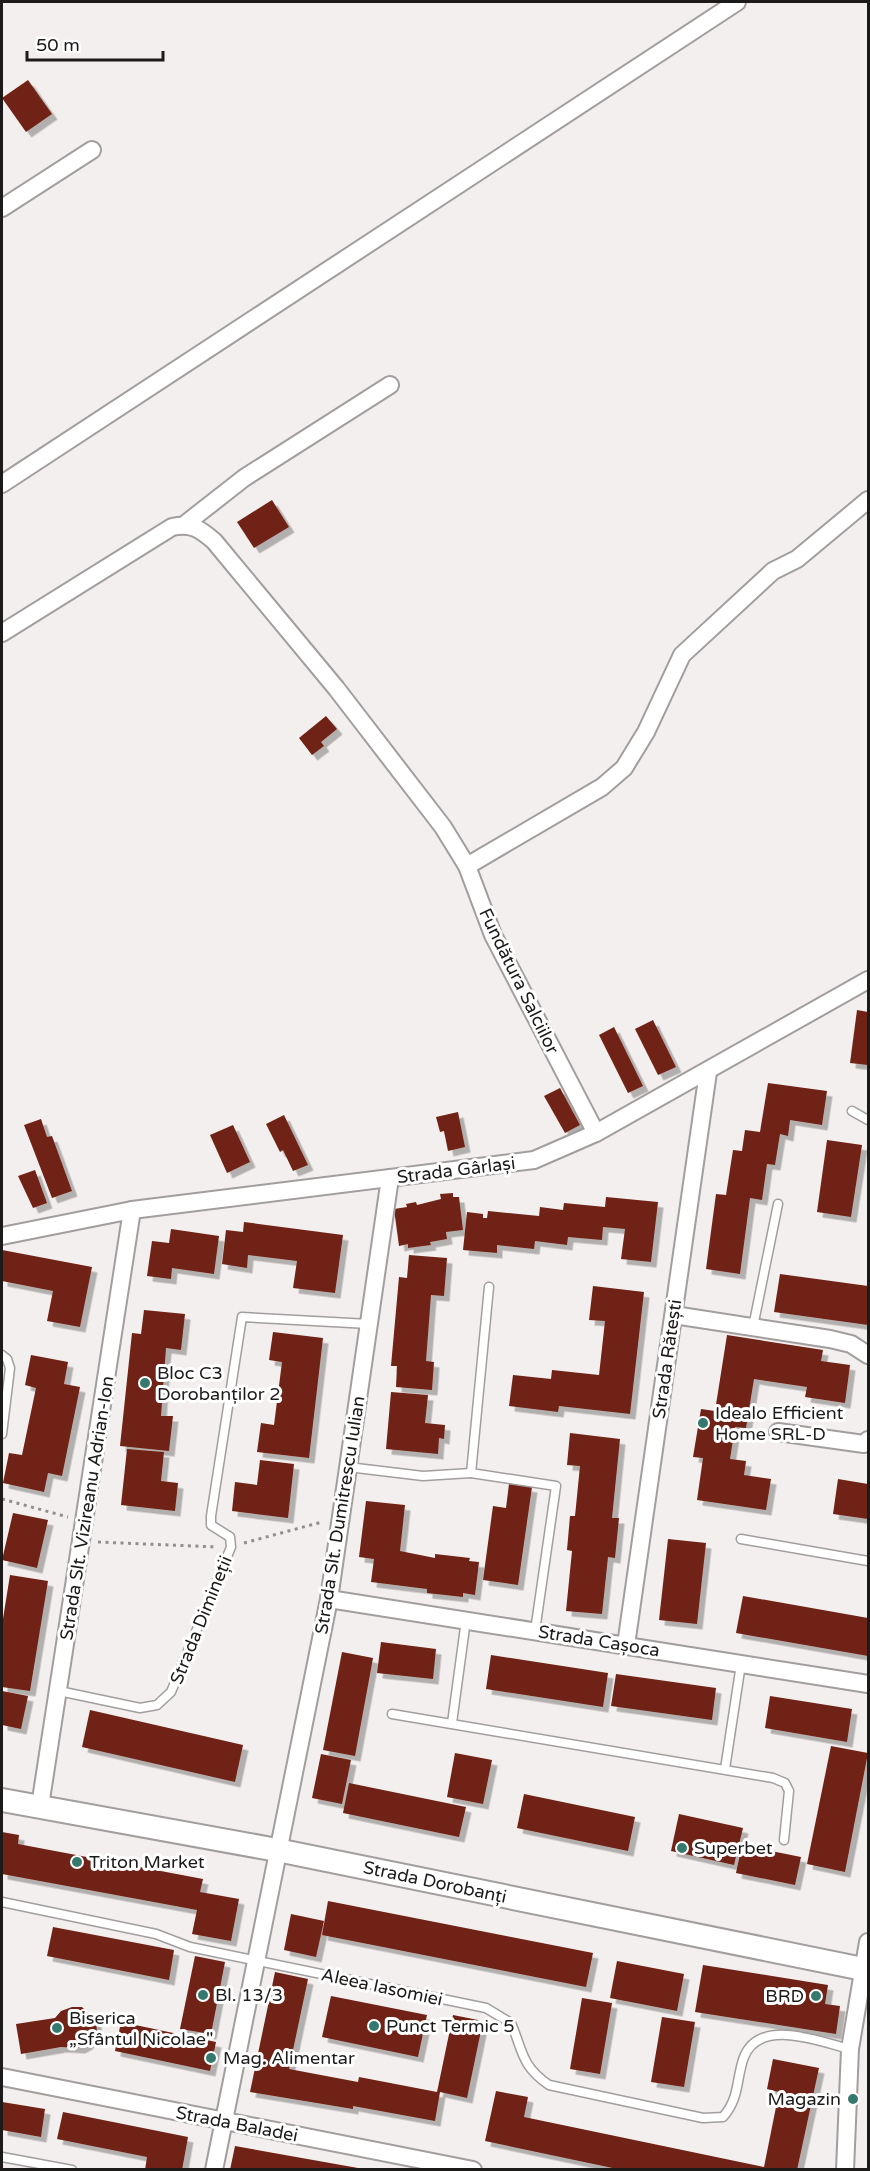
<svg xmlns="http://www.w3.org/2000/svg" width="870" height="2171" font-family="'Varela Round',sans-serif">
  <defs>
    <filter id="shadow"><feDropShadow dx="5.5" dy="5.5" stdDeviation="0" flood-color="#0004"/></filter>
  </defs>
  <rect width="100%" height="100%" fill="#f3efee"/>
  <!-- building -->
  <g fill="#6f2214" filter="url(#shadow)">
    <polygon points="28,80 52,114 26,132 2,98"/>
    <polygon points="272,500 289,527 254,548 237,522"/>
    <polygon points="326,716 337,729 321,742 324,746 312,755 299,738"/>
    <polygon points="857,1010 868,1012 868,1065 850,1063"/>
    <polygon points="653,1020 676,1067 658,1075 635,1029"/>
    <polygon points="614,1027 643,1086 628,1093 599,1035"/>
    <polygon points="768,1083 827,1091 822,1125 790,1120 788,1136 780,1134 775,1165 767,1164 762,1200 750,1198 740,1274 706,1269 716,1194 726,1195 733,1150 742,1151 745,1130 760,1132"/>
    <polygon points="560,1088 580,1125 565,1133 544,1096"/>
    <polygon points="458,1112 465,1147 448,1151 444,1131 440,1132 436,1117"/>
    <polygon points="284,1115 308,1165 293,1171 283,1150 280,1152 266,1124"/>
    <polygon points="41,1119 47,1137 52,1136 72,1191 52,1198 24,1125"/>
    <polygon points="233,1125 250,1162 227,1173 210,1135"/>
    <polygon points="827,1140 862,1145 851,1217 817,1212"/>
    <polygon points="35,1170 47,1203 33,1208 18,1176"/>
    <polygon points="453,1193 453,1197 459,1197 463,1230 446,1232 447,1239 430,1242 431,1245 408,1248 408,1244 399,1246 394,1209 407,1207 406,1204 416,1202 417,1205 441,1199 440,1194"/>
    <polygon points="606,1197 658,1202 651,1262 621,1259 625,1229 603,1227 602,1240 568,1237 567,1245 535,1241 534,1249 497,1245 497,1253 463,1250 467,1212 483,1214 483,1218 487,1218 488,1211 539,1216 540,1207 563,1210 564,1203 605,1207"/>
    <polygon points="244,1222 343,1235 335,1293 293,1288 297,1261 248,1255 247,1268 222,1264 226,1230 243,1232"/>
    <polygon points="171,1229 219,1236 214,1274 172,1268 171,1279 147,1276 152,1241 169,1243"/>
    <polygon points="2,1250 92,1267 80,1327 47,1321 53,1291 2,1281"/>
    <polygon points="409,1255 447,1258 444,1296 431,1295 426,1361 434,1362 432,1390 396,1387 397,1366 391,1366 399,1277 407,1278"/>
    <polygon points="780,1274 868,1286 868,1325 774,1312"/>
    <polygon points="593,1286 644,1292 630,1414 559,1406 558,1412 509,1406 513,1375 551,1379 552,1370 599,1375 605,1321 589,1320"/>
    <polygon points="144,1310 185,1314 181,1350 166,1348 161,1416 173,1416 169,1451 120,1446 132,1333 141,1334"/>
    <polygon points="273,1332 323,1338 309,1458 257,1452 261,1423 274,1425 282,1362 269,1360"/>
    <polygon points="727,1335 823,1350 821,1361 850,1365 845,1403 805,1397 807,1387 754,1379 746,1428 735,1427 730,1459 746,1461 744,1475 771,1479 766,1510 697,1500 703,1458 693,1457 701,1409 715,1411"/>
    <polygon points="31,1355 68,1362 64,1384 80,1387 62,1476 48,1473 44,1492 3,1483 9,1453 22,1455 36,1388 25,1385"/>
    <polygon points="391,1392 428,1395 425,1423 445,1425 444,1439 439,1438 438,1454 386,1449"/>
    <polygon points="570,1433 620,1439 612,1518 619,1518 615,1558 608,1557 602,1614 566,1611 572,1551 567,1550 570,1516 575,1516 580,1466 567,1465"/>
    <polygon points="127,1449 164,1452 161,1481 178,1483 175,1511 121,1505"/>
    <polygon points="260,1460 294,1464 288,1518 232,1511 235,1482 257,1485"/>
    <polygon points="838,1479 868,1484 868,1519 833,1514"/>
    <polygon points="509,1484 532,1487 518,1585 483,1580 493,1506 506,1508"/>
    <polygon points="366,1501 405,1505 400,1551 435,1558 435,1554 470,1558 469,1561 479,1562 475,1595 463,1593 463,1597 427,1593 427,1589 371,1582 374,1559 359,1557"/>
    <polygon points="13,1513 48,1520 37,1568 2,1560"/>
    <polygon points="668,1539 706,1543 697,1624 659,1620"/>
    <polygon points="10,1575 48,1581 30,1691 2,1687 2,1625"/>
    <polygon points="743,1596 868,1618 868,1656 736,1633"/>
    <polygon points="381,1642 436,1649 433,1679 377,1673"/>
    <polygon points="342,1652 373,1658 355,1756 323,1750"/>
    <polygon points="491,1655 608,1673 603,1707 486,1689"/>
    <polygon points="616,1674 716,1688 712,1720 611,1706"/>
    <polygon points="2,1691 28,1696 21,1729 2,1725"/>
    <polygon points="770,1696 852,1709 847,1742 765,1728"/>
    <polygon points="90,1710 243,1745 235,1782 82,1747"/>
    <polygon points="831,1746 868,1753 845,1872 807,1864"/>
    <polygon points="455,1753 492,1760 483,1804 447,1797"/>
    <polygon points="321,1754 351,1760 342,1804 312,1798"/>
    <polygon points="349,1783 466,1807 459,1837 343,1813"/>
    <polygon points="524,1794 635,1817 628,1851 517,1828"/>
    <polygon points="679,1814 743,1828 734,1865 671,1851"/>
    <polygon points="2,1832 19,1835 18,1844 203,1879 200,1892 239,1899 231,1941 192,1934 197,1910 2,1874"/>
    <polygon points="742,1845 801,1857 795,1885 736,1873"/>
    <polygon points="328,1901 593,1953 586,1987 322,1935"/>
    <polygon points="291,1914 324,1921 316,1957 284,1950"/>
    <polygon points="53,1927 174,1950 169,1980 47,1956"/>
    <polygon points="195,1956 225,1962 211,2034 180,2029"/>
    <polygon points="617,1961 684,1974 677,2011 610,1998"/>
    <polygon points="703,1965 828,1985 825,2004 840,2006 836,2034 695,2012"/>
    <polygon points="275,1972 308,1979 289,2069 358,2082 359,2077 437,2092 453,2015 483,2021 467,2098 440,2092 435,2121 353,2106 353,2109 250,2092"/>
    <polygon points="331,1996 427,2015 418,2057 322,2037"/>
    <polygon points="582,1998 612,2003 600,2074 570,2069"/>
    <polygon points="72,2007 82,2007 96,2021 97,2032 87,2044 80,2048 61,2047 21,2054 16,2024 55,2018 61,2011"/>
    <polygon points="662,2017 695,2022 684,2087 651,2082"/>
    <polygon points="121,2022 216,2042 210,2071 115,2051"/>
    <polygon points="773,2059 819,2068 797,2170 622,2170 485,2141 496,2091 528,2097 524,2117 764,2167 779,2092 767,2089"/>
    <polygon points="2,2102 45,2109 41,2137 2,2130"/>
    <polygon points="63,2112 188,2137 182,2170 145,2170 147,2157 57,2139"/>
    <polygon points="235,2146 358,2168 358,2170 230,2170"/>
  </g>
  <g fill="none" stroke-linecap="round" stroke-linejoin="round">
    <!-- lane casing -->
    <g stroke="#a29e9d" stroke-width="11">
      <g id="lane">
        <polyline points="852,1111 868,1120"/>
        <polyline points="489,1287 471,1473 556,1486 535,1631"/>
        <polyline points="753,1327 778,1204"/>
        <polyline points="2,1355 7,1359 10,1368 2,1434"/>
        <polyline points="348,1467 423,1476 471,1473"/>
        <polyline points="741,1539 868,1561"/>
        <polyline points="59,1691 140,1708 157,1705 171,1692 231,1547 230,1537 211,1525 211,1516 242,1317 369,1324"/>
        <polyline points="392,1714 773,1778 785,1783 789,1791 784,1840"/>
        <polyline points="452,1723 466,1620"/>
        <polyline points="725,1769 741,1664"/>
        <path d="M2,1902l154,32 34,13 296,61 25,15c12,28 10,43 38,62l154,33 20,-1c17,-19 13,-39 21,-60 16,-40 76,-15 106,-8"/>
        <polyline points="2,2157 72,2170"/>
      </g>
    </g>
    <!-- street casing -->
    <g stroke="#a29e9d" stroke-width="20">
      <g id="street">
        <polyline points="2,208 92,150"/>
        <polyline points="2,484 737,2"/>
        <polyline points="184,525 244,478 390,385"/>
        <path d="M2,633l170,-106c20,-4 28,2 42,14l122,147 107,139 24,39 26,69 103,198"/>
        <polyline points="467,866 602,787 624,768 646,732 682,655 773,571 797,559 868,500"/>
        <polyline points="2,1236 132,1210 534,1160 596,1133 868,980"/>
        <polyline points="674,1315 830,1339 851,1344 868,1355"/>
        <polyline points="778,1432 864,1444 868,1440"/>
        <polyline points="329,1599 868,1684"/>
        <polyline points="626,1645 708,1072"/>
        <polyline points="40,1806 132,1210"/>
        <polyline points="2,2077 473,2170"/>
        <polyline points="214,2170 329,1599 390,1178"/>
        <polyline points="845,2170 850,2049 868,1942"/>
      </g>
    </g>
    <!-- secondary casing -->
    <g stroke="#a29e9d" stroke-width="26">
      <polyline id="secondary" points="2,1800 277,1850 868,1970"/>
    </g>
    <!-- path -->
    <g stroke="#918e8d" stroke-width="3" stroke-dasharray="3 4.5" stroke-linecap="butt">
      <polyline points="2,1499 68,1517"/>
      <polyline points="98,1542 217,1547"/>
      <polyline points="244,1543 322,1522"/>
    </g>
    <!-- lane -->
    <use href="#lane" stroke="#fff" stroke-width="8"/>
    <!-- street -->
    <use href="#street" stroke="#fff" stroke-width="16"/>
    <!-- secondary -->
    <use href="#secondary" stroke="#fff" stroke-width="22"/>
  </g>
  <!-- markers -->
  <g fill="#35796e" stroke="#fff" stroke-width="2">
    <circle cx="145" cy="1383" r="6"/>
    <circle cx="703" cy="1423" r="6"/>
    <circle cx="682" cy="1848" r="6"/>
    <circle cx="77" cy="1862" r="6"/>
    <circle cx="203" cy="1995" r="6"/>
    <circle cx="816" cy="1996" r="6"/>
    <circle cx="374" cy="2026" r="6"/>
    <circle cx="57" cy="2028" r="6"/>
    <circle cx="211" cy="2058" r="6"/>
    <circle cx="853" cy="2099" r="6"/>
  </g>
  <g text-anchor="middle" stroke-width="6" stroke-linejoin="round" paint-order="stroke">
    <!-- street labels -->
    <g font-size="18" fill="#1c1b1a" stroke="#fff">
      <text transform="translate(519 981) rotate(64)" y="6">Fundătura Salciilor</text>
      <text transform="translate(456 1170) rotate(-7)" y="6">Strada Gârlași</text>
      <text transform="translate(667 1359) rotate(-82)" y="6">Strada Rătești</text>
      <text transform="translate(87 1508) rotate(-81)" y="6">Strada Slt. Vizireanu Adrian-Ion</text>
      <text transform="translate(340 1515) rotate(-81)" y="6">Strada Slt. Dumitrescu Iulian</text>
      <text transform="translate(201 1620) rotate(-68)" y="6">Strada Dimineții</text>
      <text transform="translate(599 1641) rotate(9)" y="6">Strada Cașoca</text>
      <text transform="translate(435 1882) rotate(12)" y="6">Strada Dorobanți</text>
      <text transform="translate(382 1987) rotate(12)" y="6">Aleea Iasomiei</text>
      <text transform="translate(237 2124) rotate(11)" y="6">Strada Baladei</text>
    </g>
    <!-- poi labels -->
    <g font-size="18" fill="#1c1b1a" stroke="#fff" text-anchor="start">
      <text x="157" y="1379">Bloc C3<tspan x="157" dy="21">Dorobanților 2</tspan></text>
      <text x="715" y="1419">Idealo Efficient<tspan x="715" dy="21">Home SRL-D</tspan></text>
      <text x="694" y="1854">Superbet</text>
      <text x="89" y="1868">Triton Market</text>
      <text x="215" y="2001">Bl. 13/3</text>
      <text x="804" y="2002" text-anchor="end">BRD</text>
      <text x="69" y="2024">Biserica<tspan x="69" dy="21">„Sfântul Nicolae"</tspan></text>
      <text x="386" y="2032">Punct Termic 5</text>
      <text x="223" y="2064">Mag. Alimentar</text>
      <text x="841" y="2105" text-anchor="end">Magazin</text>
    </g>
  </g>
  <!-- border -->
  <rect width="870" height="2171" fill="none" stroke="#1c1b1a" stroke-width="6"/>
  <!-- scale -->
  <path d="M27 51v9h136v-9" fill="none" stroke="#1c1b1a" stroke-width="3"/>
  <text x="36" y="51" font-size="18" fill="#1c1b1a" stroke="#ffffff" stroke-width="4.5" paint-order="stroke">50 m</text>
</svg>
